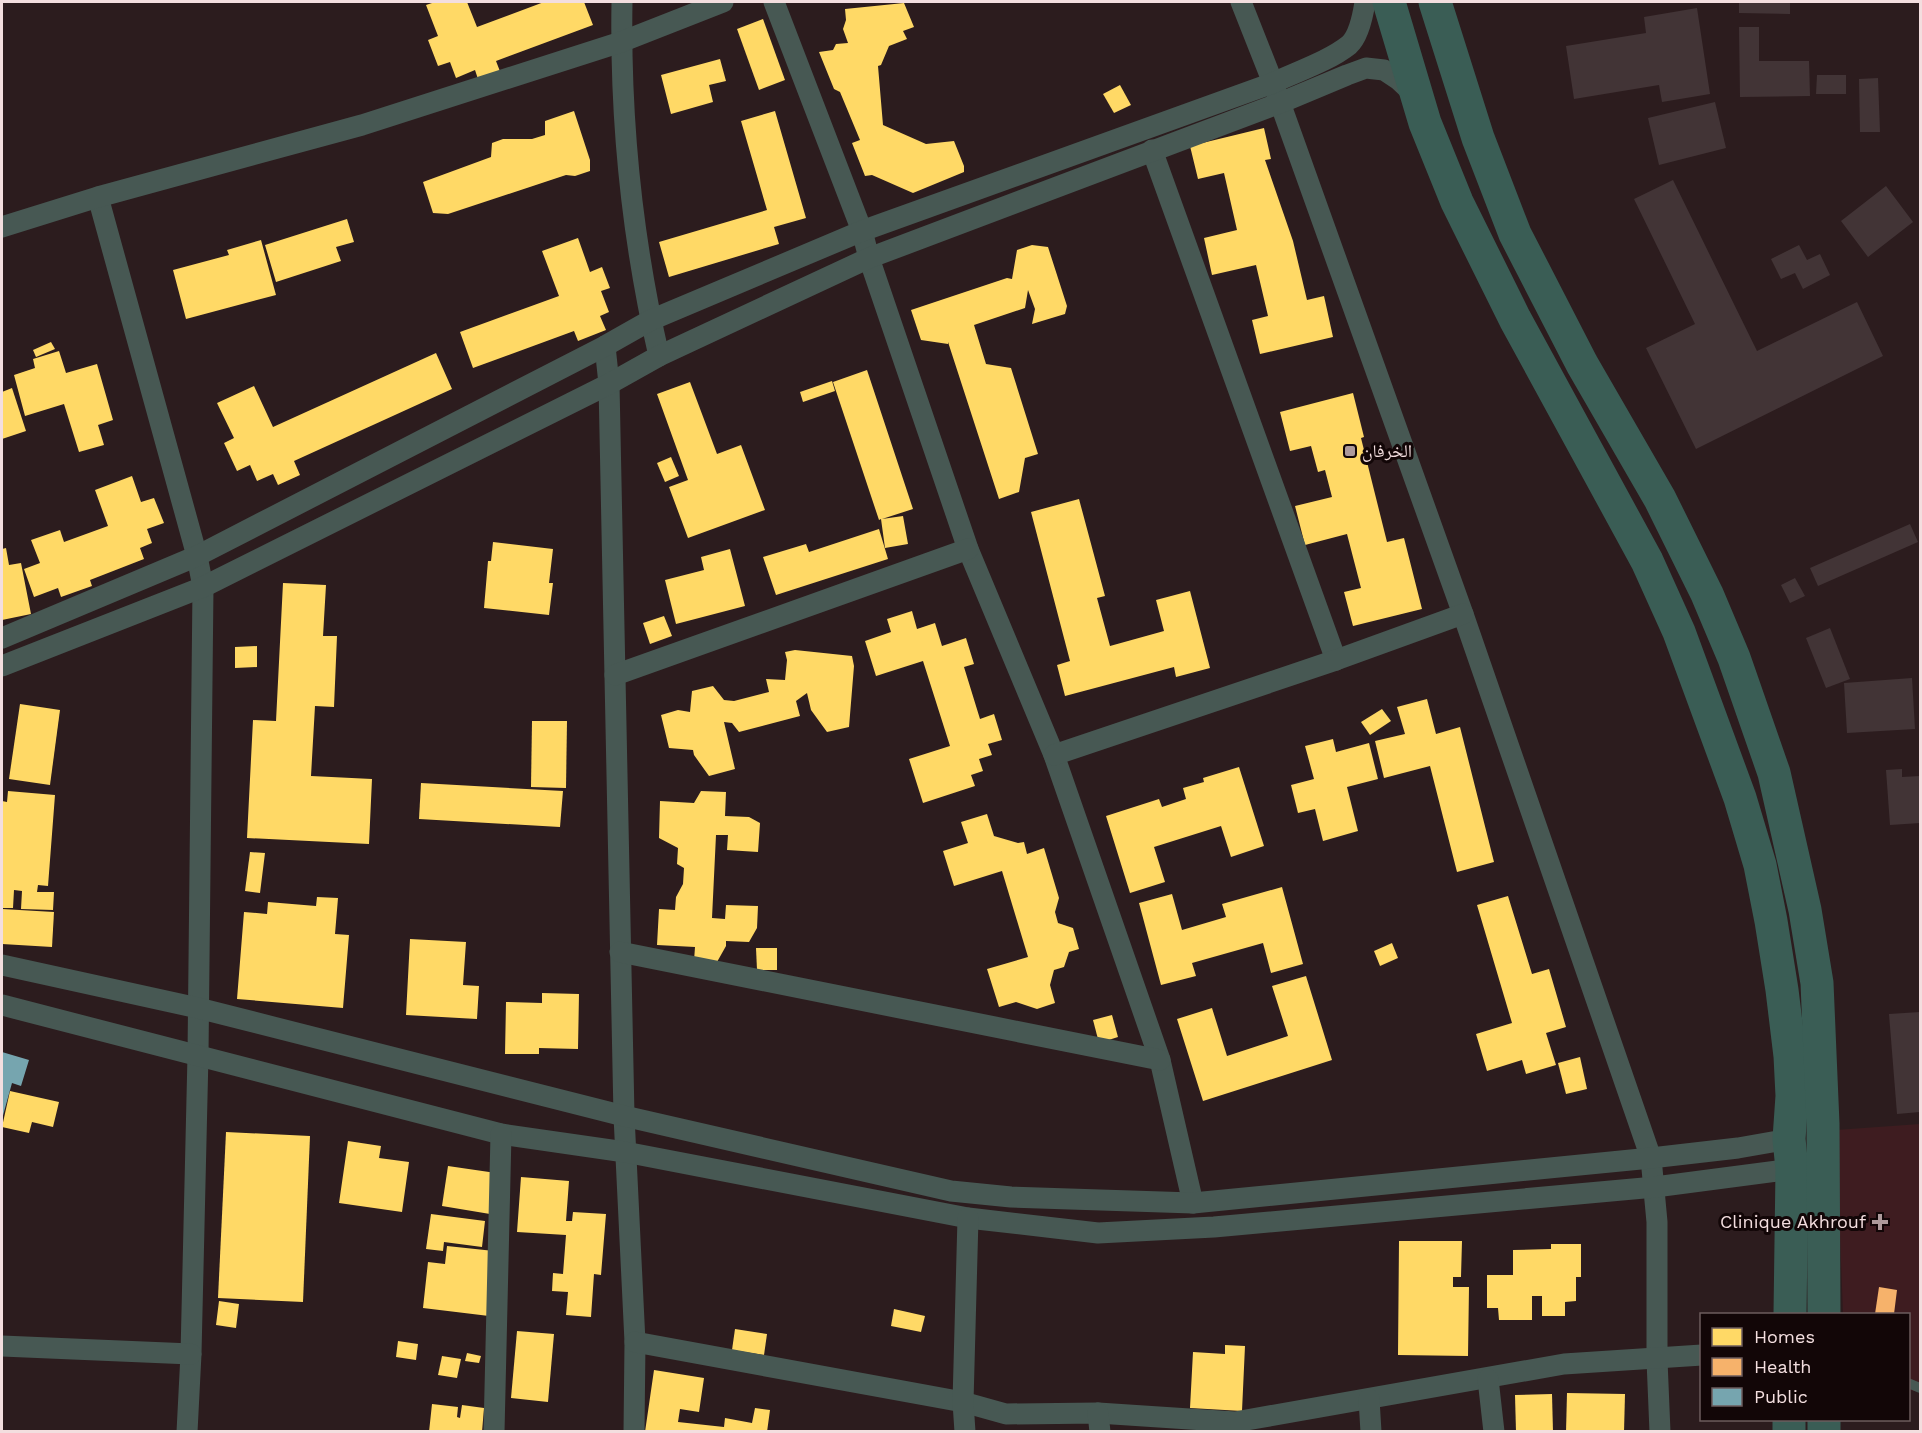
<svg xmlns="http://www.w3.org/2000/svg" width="1922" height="1433" font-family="'Work Sans','Noto Naskh Arabic',sans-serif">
  <rect width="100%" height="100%" fill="#2c1c1e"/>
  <!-- built -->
  <polygon fill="#3e1c20" points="1920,1124 1920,1392 1909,1390 1908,1314 1843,1314 1836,1130"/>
  <!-- homes -->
  <g fill="#ffd966">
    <polygon points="435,2 467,2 477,27 544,2 584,2 593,25 496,61 501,74 479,82 475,70 456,78 450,62 438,66 428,40 438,36 426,5"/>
    <polygon points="904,3 914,27 903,31 907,39 889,46 881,65 878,66 883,125 926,144 954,141 964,166 964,172 913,193 872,175 865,176 852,143 860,140 840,92 834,89 819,52 833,50 836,44 848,43 843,29 846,20 845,9"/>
    <polygon points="763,19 785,80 759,90 737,29"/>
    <polygon points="720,59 726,81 709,85 713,102 671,114 661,75"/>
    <polygon points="1120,85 1131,105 1114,113 1103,94"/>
    <polygon points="574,111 590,160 590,171 575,176 566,175 448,214 433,213 423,182 491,157 492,143 503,139 532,139 545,135 545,121"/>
    <polygon points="775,111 806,218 774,227 779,244 669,277 659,242 767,210 741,121"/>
    <polygon points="1264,128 1271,159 1265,160 1293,241 1307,300 1324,296 1333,337 1260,354 1252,320 1268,316 1256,265 1212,275 1204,238 1237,230 1224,173 1198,179 1190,146"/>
    <polygon points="347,219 354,242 336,247 341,261 276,282 265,245"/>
    <polygon points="578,238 590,272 602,267 610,288 601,291 609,312 600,316 606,330 578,341 574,331 473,368 460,332 559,296 542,251"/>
    <polygon points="261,240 276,295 186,319 173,270 229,255 227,250"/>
    <polygon points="1032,245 1048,247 1067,306 1065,314 1032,324 1035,309 1028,290 1025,308 974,325 986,364 1011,368 1038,454 1025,458 1019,492 999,499 948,342 948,344 921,340 911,310 1007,278 1012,279 1017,250"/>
    <polygon points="51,342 55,349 36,357 33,350"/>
    <polygon points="59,351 66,373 97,364 113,420 98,425 104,445 79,452 64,404 25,416 14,375 35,368 33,359"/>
    <polygon points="436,353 452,389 294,461 300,475 278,485 273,474 257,481 250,465 237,471 224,443 234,438 217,403 254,386 273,427"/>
    <polygon points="867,370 913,509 882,519 903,516 908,544 885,548 881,519 879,520 833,382"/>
    <polygon points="832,381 835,391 803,402 800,392"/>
    <polygon points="690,382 717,454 741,445 765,510 688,538 669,487 688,480 657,394"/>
    <polygon points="12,388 26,431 2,439 2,392"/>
    <polygon points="1353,393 1364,437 1361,438 1387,542 1404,538 1422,609 1353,626 1344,592 1361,588 1347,534 1305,545 1295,506 1332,497 1325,470 1318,472 1311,446 1290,451 1280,412"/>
    <polygon points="671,457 679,476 665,482 657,463"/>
    <polygon points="132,476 141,502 154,498 164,523 147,529 152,543 140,548 144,559 90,580 92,586 61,597 58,588 34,597 24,569 40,563 31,540 60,530 64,542 108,526 95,490"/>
    <polygon points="1079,499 1105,596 1097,598 1110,646 1164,631 1156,600 1190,591 1210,668 1176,677 1174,667 1065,696 1057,665 1070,661 1031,512"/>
    <polygon points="879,529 888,559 776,595 763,557 806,544 809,552"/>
    <polygon points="493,542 553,549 549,583 553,583 549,615 484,608 488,561 491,561"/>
    <polygon points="6,548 9,565 21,563 31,614 2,620 2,549"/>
    <polygon points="730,549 745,606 676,624 665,580 704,570 701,557"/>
    <polygon points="283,583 326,585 323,636 337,636 334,707 315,706 311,776 372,779 369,844 247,838 253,720 276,721"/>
    <polygon points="912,611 917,629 935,623 942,646 966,638 974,664 964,667 980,719 994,714 1002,740 988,744 992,755 979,759 983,771 971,775 975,786 923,803 909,759 950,746 923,661 876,676 865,641 891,632 887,619"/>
    <polygon points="664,616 672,636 650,644 643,623"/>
    <polygon points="257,646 257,667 235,668 235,647"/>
    <polygon points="795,650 852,656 854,666 849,727 827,732 811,710 807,693 796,701 800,716 739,732 732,723 724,722 735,769 709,776 694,755 693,750 669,748 661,715 678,710 690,712 692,691 713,686 724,700 734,701 769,692 766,679 785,680 787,660 785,652"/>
    <polygon points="1427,699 1436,734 1460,727 1494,862 1457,872 1430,766 1384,778 1375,741 1405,734 1397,707"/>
    <polygon points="20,704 60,710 50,785 9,779"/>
    <polygon points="1382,709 1391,721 1370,735 1361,722"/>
    <polygon points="532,721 567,721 566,788 531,787"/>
    <polygon points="1333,739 1336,752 1369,743 1378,779 1347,787 1358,831 1323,841 1315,809 1298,813 1291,785 1314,779 1305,746"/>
    <polygon points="1239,767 1264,846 1231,857 1221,826 1154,847 1165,882 1130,893 1106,816 1159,799 1162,807 1186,799 1183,788 1204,782 1203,778"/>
    <polygon points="421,783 563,791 560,827 419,819"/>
    <polygon points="8,791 55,795 48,886 38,885 37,892 54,892 53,910 21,909 22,891 14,890 13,908 2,908 2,801 7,802"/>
    <polygon points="701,791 726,792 725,816 749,817 760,823 758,852 727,850 728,835 716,835 712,918 725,919 726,905 758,906 757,928 749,942 726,941 726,946 717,962 694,961 695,947 657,945 659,909 675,910 676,897 683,884 684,868 677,864 678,848 659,838 660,801 694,803"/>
    <polygon points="987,814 994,836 1018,843 1024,842 1027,854 1044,848 1059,898 1055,912 1058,923 1073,928 1079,949 1069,952 1064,967 1054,970 1050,985 1055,1003 1037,1009 1016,1002 999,1007 987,969 1028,957 1002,871 954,886 943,851 968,843 961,822"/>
    <polygon points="250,852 265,853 260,893 245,891"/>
    <polygon points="1282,887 1303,964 1271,973 1263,943 1192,963 1196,976 1161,985 1139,903 1172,894 1182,930 1226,917 1222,904"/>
    <polygon points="1508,896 1532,974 1549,969 1566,1027 1546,1033 1556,1065 1526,1074 1522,1060 1487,1071 1476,1034 1512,1023 1477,905"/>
    <polygon points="317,897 338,898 335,934 349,935 343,1008 237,999 244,912 267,914 268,902 316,906"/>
    <polygon points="2,909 54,912 52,947 2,944"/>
    <polygon points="410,939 466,942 463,985 479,986 477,1019 406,1015"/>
    <polygon points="1392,943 1398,958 1380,966 1374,951"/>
    <polygon points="756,948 777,948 777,970 757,970"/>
    <polygon points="1306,976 1332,1060 1203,1101 1177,1019 1212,1008 1227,1056 1288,1036 1272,986"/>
    <polygon points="542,993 579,994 578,1049 539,1048 539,1054 505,1054 506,1002 542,1003"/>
    <polygon points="1112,1015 1118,1037 1099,1043 1093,1020"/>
    <polygon points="1580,1057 1587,1089 1566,1094 1558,1063"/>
    <polygon points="10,1091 59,1102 53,1127 32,1122 29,1133 2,1127"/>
    <polygon points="226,1132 310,1136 303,1302 218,1298"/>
    <polygon points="348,1141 381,1146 379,1158 409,1162 402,1212 339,1203"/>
    <polygon points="448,1166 496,1173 490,1214 442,1206"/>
    <polygon points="521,1177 569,1181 566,1221 572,1221 573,1212 606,1214 601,1275 594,1274 591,1317 566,1315 568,1292 552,1291 553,1273 563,1274 566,1235 517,1232"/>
    <polygon points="431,1214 485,1221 482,1247 444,1242 443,1251 426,1249"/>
    <polygon points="1399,1241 1462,1241 1461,1277 1453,1277 1453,1287 1469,1287 1468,1356 1398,1355"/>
    <polygon points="1551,1244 1581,1244 1581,1277 1576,1277 1576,1301 1565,1302 1565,1316 1542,1316 1542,1296 1532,1296 1532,1320 1499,1320 1498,1308 1487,1308 1487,1275 1513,1275 1513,1250 1551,1249"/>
    <polygon points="447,1246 494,1251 489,1316 423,1308 428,1262 445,1264"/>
    <polygon points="219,1301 239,1304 236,1328 216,1325"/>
    <polygon points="894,1309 925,1316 921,1332 891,1326"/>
    <polygon points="735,1329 767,1334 764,1355 732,1350"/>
    <polygon points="517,1331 554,1334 548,1402 511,1398"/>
    <polygon points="398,1341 418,1344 416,1360 396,1357"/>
    <polygon points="1225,1345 1245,1346 1242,1411 1190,1408 1193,1352 1225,1354"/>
    <polygon points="467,1353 481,1356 479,1363 465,1361"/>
    <polygon points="442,1356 461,1359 457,1378 438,1375"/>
    <polygon points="654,1370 704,1378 699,1412 680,1409 678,1422 724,1427 725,1418 752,1423 755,1408 770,1410 767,1432 645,1432"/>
    <polygon points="1567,1393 1625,1394 1624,1432 1566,1432"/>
    <polygon points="1552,1394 1553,1432 1516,1432 1515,1395"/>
    <polygon points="432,1404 458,1407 457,1417 460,1418 462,1405 484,1408 482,1432 429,1432"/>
  </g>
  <!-- health -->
  <polygon fill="#f6b26b" points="1879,1287 1897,1290 1894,1314 1875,1314"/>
  <!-- public -->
  <polygon fill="#76a5af" points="2,1052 29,1060 21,1086 12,1083 2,1119"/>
  <!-- building -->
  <g fill="#423436">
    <polygon points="1739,2 1790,2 1790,14 1739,13"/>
    <polygon points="1697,8 1710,94 1662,102 1659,85 1574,99 1566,46 1646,33 1644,17"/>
    <polygon points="1739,27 1759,27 1759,61 1809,61 1810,96 1740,97"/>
    <polygon points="1817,75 1846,75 1846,94 1816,94"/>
    <polygon points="1878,78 1880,132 1860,132 1859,79"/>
    <polygon points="1715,102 1726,148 1659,165 1648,118"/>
    <polygon points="1673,180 1757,351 1857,302 1883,356 1696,449 1646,348 1695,324 1634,199"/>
    <polygon points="1886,186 1913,222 1868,257 1841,221"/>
    <polygon points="1799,245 1807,260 1820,254 1830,275 1803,289 1795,273 1781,279 1771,259"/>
    <polygon points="1910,524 1918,542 1818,586 1810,568"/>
    <polygon points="1795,578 1805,596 1790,603 1781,585"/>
    <polygon points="1830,628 1850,679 1826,688 1806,638"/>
    <polygon points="1912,678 1915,729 1847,733 1844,683"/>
    <polygon points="1902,769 1902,777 1920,776 1920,823 1890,825 1886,770"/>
    <polygon points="1920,1012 1920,1112 1897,1114 1889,1014"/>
  </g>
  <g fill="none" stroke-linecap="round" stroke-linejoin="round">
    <!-- lane -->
    <polyline stroke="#475853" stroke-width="10" points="1908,1383 1920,1388"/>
    <!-- street -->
    <g stroke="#475853" stroke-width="21">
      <path d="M622,2c-2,119 10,237 37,354"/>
      <polyline points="774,2 862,231 869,258 968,549 1054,755 1160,1060 1193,1203"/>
      <polyline points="1241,2 1273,83 1463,614 1651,1158 1657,1222 1657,1360 1660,1432"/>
      <polyline points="1152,150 1336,660"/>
      <polyline points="98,197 197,556 203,587 198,1055 191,1354 187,1432"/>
      <polyline points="2,227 98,197 362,125 621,42 723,2"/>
      <polyline points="605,346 609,384 624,1116 635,1342 634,1432"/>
      <path d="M2,638l195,-82 408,-210 46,-26 211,-89 411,-148c23,-11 56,-22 76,-38 10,-9 14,-30 16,-43"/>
      <polyline points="2,666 203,587 609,384 659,356 869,258 1280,103 1347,75 1366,68 1384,70 1399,80 1416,96"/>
      <polyline points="615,675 968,549"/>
      <polyline points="1054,755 1336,660 1463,614"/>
      <polyline points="620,952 1160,1060"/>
      <polyline points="2,965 198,1008 624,1116 951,1191 1011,1197 1193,1203 1651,1158 1738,1148 1789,1139"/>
      <polyline points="2,1005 501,1134 625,1152 968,1218 1098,1233 1214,1227 1655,1187 1792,1169"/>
      <polyline points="635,1342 963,1402 1006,1414 1098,1413 1235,1422 1564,1364 1702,1355"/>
      <polyline points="2,1346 191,1354"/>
      <polyline points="1488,1379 1494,1432"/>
      <polyline points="1369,1399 1371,1432"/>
      <polyline points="1098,1413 1100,1432"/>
      <polyline points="494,1432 501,1134"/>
      <polyline points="965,1432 963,1402 968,1218"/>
    </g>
    <!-- highway -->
    <g stroke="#3a5d55" stroke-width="33">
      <polyline points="1389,2 1425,123 1457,202 1515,319 1647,561 1679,632 1740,798 1760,865 1771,921 1782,990 1790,1056 1792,1096 1789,1139 1792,1169 1790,1314"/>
      <polyline points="1435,2 1478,138 1515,234 1582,364 1660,499 1707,594 1734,658 1774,773 1805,910 1817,983 1823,1124 1824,1314"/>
      <polyline points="1789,1432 1789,1420"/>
      <polyline points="1824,1432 1824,1420"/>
    </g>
  </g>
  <!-- markers -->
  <g fill="#ad9a9b" stroke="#120607" stroke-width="2">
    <rect x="1344" y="445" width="12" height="12" rx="3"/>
    <path d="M1877 1213h6v6h6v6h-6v6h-6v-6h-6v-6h6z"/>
  </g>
  <g text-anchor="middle" stroke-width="6" stroke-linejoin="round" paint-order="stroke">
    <!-- poi labels -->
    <g font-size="18" fill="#f3dedf" stroke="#120607" text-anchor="start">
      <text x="1362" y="457">الخرفان</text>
      <text x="1866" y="1228" text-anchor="end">Clinique Akhrouf</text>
    </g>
  </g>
  <!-- border -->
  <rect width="1922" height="1433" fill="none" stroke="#f3dedf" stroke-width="6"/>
  <!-- legend -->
  <rect x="1700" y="1313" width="210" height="108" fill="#120607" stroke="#6c5c5d" stroke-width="1.5"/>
  <rect x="1712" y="1328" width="30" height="18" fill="#ffd966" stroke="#6c5c5d" stroke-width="1.5"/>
  <text x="1754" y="1343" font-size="18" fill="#f3dedf">Homes</text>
  <rect x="1712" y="1358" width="30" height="18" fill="#f6b26b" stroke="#6c5c5d" stroke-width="1.5"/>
  <text x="1754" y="1373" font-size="18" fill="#f3dedf">Health</text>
  <rect x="1712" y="1388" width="30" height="18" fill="#76a5af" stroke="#6c5c5d" stroke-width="1.5"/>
  <text x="1754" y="1403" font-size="18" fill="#f3dedf">Public</text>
</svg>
